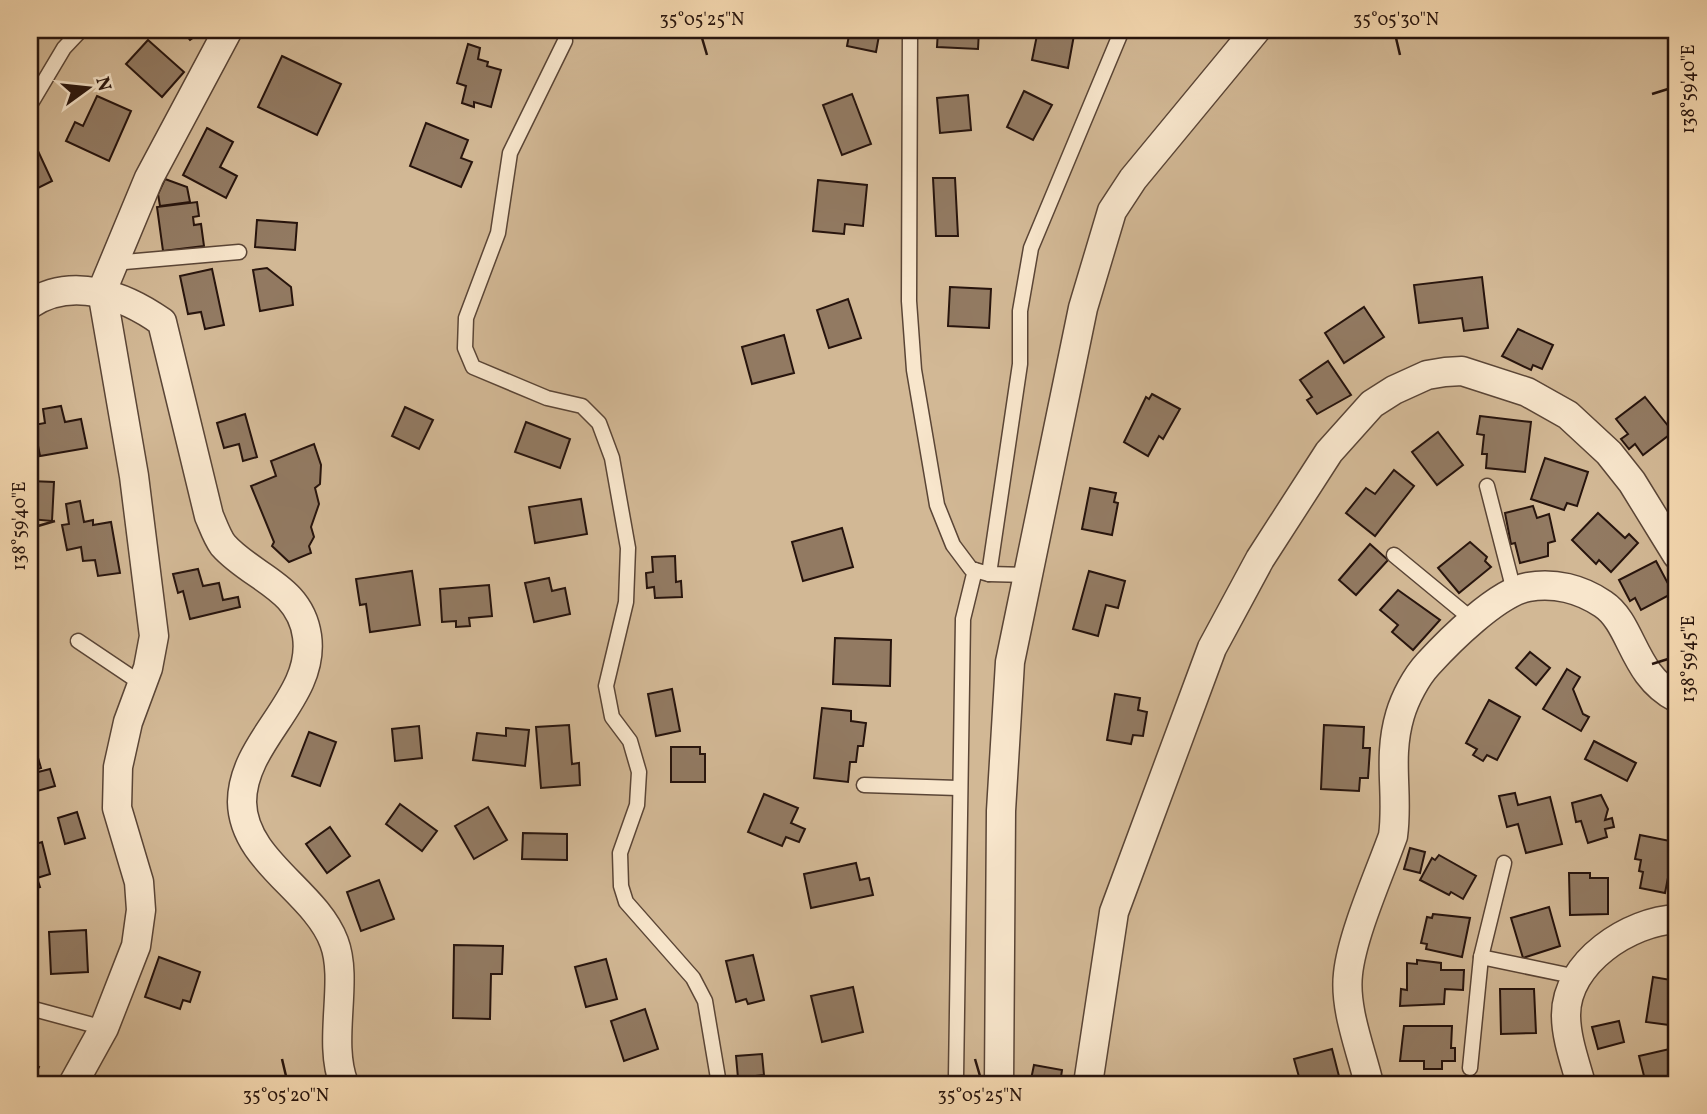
<svg xmlns="http://www.w3.org/2000/svg" width="1707" height="1114" font-family="Vollkorn,serif">
  <rect width="100%" height="100%" fill="#f5d9b1"/>
  <filter id="stains"><feTurbulence type="fractalNoise" baseFrequency=".00286" numOctaves="4"/><feColorMatrix values="0 0 0 0 .2 0 0 0 0 .09 0 0 0 0 .02 0 0 0 .5 -.17"/></filter>
  <radialGradient id="worn" r=".72"><stop offset=".6" stop-color="#630" stop-opacity="0"/><stop offset="1" stop-color="#630" stop-opacity=".3"/></radialGradient>
  <!-- green -->
  <rect fill="#d2b895" stroke="#7c6651" stroke-width="2" x="30" y="30" width="1647" height="1054"/>
  <!-- building -->
  <g fill="#927a62" stroke="#27140d" stroke-width="2">
    <polygon points="182,30 204,30 190,40"/>
    <polygon points="850,30 880,30 876,52 847,46"/>
    <polygon points="938,30 979,30 978,49 937,47"/>
    <polygon points="1038,30 1074,35 1068,68 1032,60"/>
    <polygon points="148,40 184,72 162,97 126,64"/>
    <polygon points="468,44 480,48 478,59 488,62 487,66 501,70 491,107 474,102 474,107 462,103 466,86 457,83"/>
    <polygon points="282,56 341,84 317,135 258,107"/>
    <polygon points="1024,91 1052,105 1033,140 1007,127"/>
    <polygon points="852,94 871,144 842,155 823,105"/>
    <polygon points="968,95 971,130 940,133 937,98"/>
    <polygon points="97,96 131,111 109,161 66,141 75,122 83,126"/>
    <polygon points="426,123 468,140 461,158 472,162 461,187 410,166"/>
    <polygon points="207,128 233,142 220,167 237,176 226,198 183,175"/>
    <polygon points="38,151 52,181 30,192 30,155"/>
    <polygon points="933,178 955,178 958,236 936,236"/>
    <polygon points="165,179 187,187 190,202 160,206 158,194"/>
    <polygon points="818,180 867,185 863,226 845,224 844,234 813,231"/>
    <polygon points="197,202 199,216 193,217 194,225 201,224 204,246 163,251 157,207"/>
    <polygon points="257,220 297,223 295,250 255,247"/>
    <polygon points="267,268 291,287 293,305 260,311 253,270"/>
    <polygon points="212,269 224,325 205,329 201,312 188,314 180,276"/>
    <polygon points="1482,277 1488,328 1464,331 1462,318 1419,323 1414,285"/>
    <polygon points="950,287 991,289 989,328 948,326"/>
    <polygon points="848,299 861,338 829,348 817,310"/>
    <polygon points="1364,307 1384,337 1344,363 1325,333"/>
    <polygon points="1518,329 1553,345 1542,369 1533,365 1531,370 1502,356"/>
    <polygon points="784,335 794,373 752,384 742,347"/>
    <polygon points="1328,361 1351,395 1317,414 1307,400 1312,397 1300,380"/>
    <polygon points="1152,394 1180,409 1163,439 1159,436 1148,456 1124,442 1146,397 1149,399"/>
    <polygon points="1645,397 1673,432 1643,455 1635,444 1629,449 1621,439 1628,434 1616,419"/>
    <polygon points="61,406 65,422 81,419 87,448 40,456 34,425 45,423 43,409"/>
    <polygon points="405,407 433,420 419,449 392,436"/>
    <polygon points="245,414 257,457 243,461 239,444 224,448 217,423"/>
    <polygon points="1480,416 1531,422 1525,472 1486,468 1487,454 1482,454 1484,435 1477,434"/>
    <polygon points="526,422 570,439 560,468 515,452"/>
    <polygon points="1438,432 1463,465 1437,485 1412,452"/>
    <polygon points="314,444 321,465 320,484 315,488 319,504 311,527 314,537 309,546 311,553 289,562 272,546 274,542 251,486 276,476 271,461"/>
    <polygon points="1545,458 1588,472 1577,506 1567,503 1564,510 1531,499"/>
    <polygon points="1394,470 1414,486 1375,536 1346,513 1366,488 1375,494"/>
    <polygon points="30,481 54,482 52,521 30,519"/>
    <polygon points="1090,488 1116,493 1114,502 1118,503 1112,535 1082,529"/>
    <polygon points="581,499 587,534 535,543 529,507"/>
    <polygon points="80,501 84,522 93,520 93,525 111,522 120,573 98,576 95,560 83,561 81,547 67,550 62,525 69,524 66,504"/>
    <polygon points="1533,506 1537,518 1549,514 1555,541 1548,543 1548,556 1520,563 1515,543 1511,544 1505,513"/>
    <polygon points="1598,513 1625,538 1629,534 1638,543 1611,572 1599,560 1596,564 1572,540"/>
    <polygon points="842,528 853,567 803,581 792,542"/>
    <polygon points="1470,542 1487,557 1485,561 1491,567 1459,593 1438,568"/>
    <polygon points="1370,544 1388,560 1356,595 1339,580"/>
    <polygon points="675,556 676,582 681,581 682,597 655,598 654,587 647,588 646,573 653,572 652,557"/>
    <polygon points="1656,561 1673,593 1641,610 1635,598 1630,601 1619,580"/>
    <polygon points="198,569 203,586 219,583 223,600 238,597 240,607 190,619 183,591 178,593 173,574"/>
    <polygon points="412,571 420,625 370,632 366,604 360,605 356,579"/>
    <polygon points="1089,571 1125,581 1118,608 1106,605 1098,636 1073,629"/>
    <polygon points="549,578 552,591 565,588 570,614 534,622 525,583"/>
    <polygon points="489,585 492,616 469,618 470,626 456,627 456,621 442,622 440,589"/>
    <polygon points="1398,590 1440,620 1413,650 1392,632 1398,625 1380,610"/>
    <polygon points="835,638 891,640 890,686 833,684"/>
    <polygon points="1530,652 1550,668 1536,685 1516,668"/>
    <polygon points="1567,669 1580,677 1573,689 1583,714 1589,717 1581,731 1543,709"/>
    <polygon points="672,689 680,731 656,736 648,694"/>
    <polygon points="1115,694 1140,698 1138,710 1147,712 1143,736 1133,735 1131,744 1107,740"/>
    <polygon points="1489,700 1520,717 1497,760 1487,755 1483,761 1473,755 1477,749 1466,743"/>
    <polygon points="822,708 851,711 851,721 866,723 863,746 858,746 856,762 850,762 848,782 814,778"/>
    <polygon points="569,725 572,764 579,763 580,785 541,788 536,727"/>
    <polygon points="1324,725 1364,727 1363,748 1370,748 1368,778 1360,778 1359,791 1321,789"/>
    <polygon points="419,726 422,758 395,761 392,729"/>
    <polygon points="506,728 529,730 525,766 473,760 477,733 506,736"/>
    <polygon points="309,732 336,742 320,786 292,776"/>
    <polygon points="1594,741 1636,763 1627,781 1585,759"/>
    <polygon points="34,744 41,768 30,771 30,745"/>
    <polygon points="671,747 700,747 700,754 705,754 705,782 671,782"/>
    <polygon points="50,769 55,786 30,793 30,774"/>
    <polygon points="1515,793 1518,805 1550,797 1562,844 1526,853 1518,824 1507,827 1499,796"/>
    <polygon points="764,794 798,808 791,823 805,829 799,842 786,837 782,846 748,832"/>
    <polygon points="1601,795 1608,809 1605,820 1612,818 1614,827 1605,829 1607,837 1588,843 1581,821 1576,822 1572,803"/>
    <polygon points="400,804 437,831 422,851 386,824"/>
    <polygon points="488,807 507,840 474,859 455,826"/>
    <polygon points="77,812 85,838 65,844 58,818"/>
    <polygon points="330,827 350,856 327,873 306,844"/>
    <polygon points="30,832 33,845 42,842 50,874 37,878 40,887 30,890"/>
    <polygon points="523,833 567,834 567,860 522,859"/>
    <polygon points="1640,835 1675,842 1665,893 1640,888 1643,872 1639,871 1641,860 1635,859"/>
    <polygon points="1410,848 1425,852 1420,873 1404,869"/>
    <polygon points="1439,855 1476,876 1463,899 1451,892 1449,895 1420,880 1432,858 1435,860"/>
    <polygon points="856,863 860,880 869,878 873,895 811,908 804,874"/>
    <polygon points="1569,873 1590,873 1590,878 1608,878 1608,914 1570,915"/>
    <polygon points="379,880 394,919 361,931 347,892"/>
    <polygon points="1549,907 1560,946 1523,958 1511,918"/>
    <polygon points="1433,914 1470,918 1462,957 1426,949 1427,944 1421,943 1427,917 1432,918"/>
    <polygon points="86,930 88,972 51,974 49,932"/>
    <polygon points="454,945 503,946 502,974 491,974 490,1019 453,1018"/>
    <polygon points="753,955 764,1000 748,1004 746,999 736,1002 726,961"/>
    <polygon points="159,957 200,972 190,1002 183,1000 180,1009 145,997"/>
    <polygon points="606,959 617,999 586,1007 575,967"/>
    <polygon points="1417,960 1441,963 1441,970 1464,970 1463,990 1445,989 1444,1004 1400,1006 1401,989 1407,990 1407,963 1417,964"/>
    <polygon points="1653,977 1677,981 1677,1026 1646,1022"/>
    <polygon points="853,987 863,1032 822,1042 811,996"/>
    <polygon points="1500,989 1534,989 1536,1033 1501,1034"/>
    <polygon points="645,1009 658,1049 624,1061 611,1021"/>
    <polygon points="1619,1021 1624,1042 1598,1049 1592,1027"/>
    <polygon points="1404,1026 1452,1026 1451,1048 1455,1048 1455,1061 1442,1061 1442,1069 1424,1069 1424,1061 1400,1061"/>
    <polygon points="1674,1048 1677,1084 1646,1084 1639,1056"/>
    <polygon points="1332,1049 1341,1084 1301,1084 1294,1059"/>
    <polygon points="762,1054 764,1075 738,1078 736,1056"/>
    <polygon points="30,1062 39,1067 30,1084"/>
    <polygon points="1034,1065 1062,1070 1060,1084 1030,1084"/>
  </g>
  <g fill="none" stroke-linecap="round" stroke-linejoin="round">
    <!-- service casing -->
    <g stroke="#5a4536" stroke-width="17">
      <g id="service">
        <polyline points="910,30 909,301 914,370 937,505 953,545 971,569 989,574 1028,575"/>
        <polyline points="565,41 510,153 498,233 466,318 465,348 473,367 547,398 582,406 599,423 612,458 628,548 626,602 606,686 612,717 630,741 639,772 637,805 620,853 621,886 626,902 693,978 705,1001 719,1084"/>
        <polyline points="30,105 64,48 81,30"/>
        <polyline points="113,263 239,252"/>
        <polyline points="1487,486 1514,591"/>
        <polyline points="1394,555 1474,621"/>
        <polyline points="989,574 1020,364 1020,311 1031,248 1122,30"/>
        <polyline points="78,641 142,684"/>
        <polyline points="864,785 958,788"/>
        <polyline points="1481,957 1504,863"/>
        <polyline points="30,1008 104,1028"/>
        <polyline points="1470,1068 1481,957 1577,977"/>
        <polyline points="956,1077 963,619 975,570"/>
      </g>
    </g>
    <!-- minor casing -->
    <g stroke="#5a4536" stroke-width="31">
      <g id="minor">
        <path d="M30,304c42,-28 94,-9 132,18l47,194c4,9 8,21 14,29 29,33 77,41 84,91 9,62 -65,104 -65,166 1,59 73,89 92,140 15,39 -7,99 10,142"/>
        <polyline points="73,1084 104,1028 136,946 141,910 139,882 117,808 118,767 128,722 148,668 154,636 134,476 102,291 149,178 228,30"/>
        <polyline points="999,1084 1001,811 1010,662 1083,308 1112,211 1133,179 1256,30"/>
        <polyline points="1088,1084 1114,912 1212,648 1260,559 1329,452 1372,404 1394,390 1427,375 1445,372 1462,371 1527,392 1568,415 1609,453 1632,482 1677,555"/>
        <path d="M1369,1084c-8,-34 -25,-75 -21,-110 4,-39 31,-99 45,-138 6,-42 -6,-77 7,-121 5,-17 16,-38 28,-51 21,-23 69,-71 100,-77 26,-5 53,2 75,17 30,20 29,71 74,94"/>
        <path d="M1581,1084c-6,-22 -15,-46 -15,-69 0,-53 64,-94 111,-96"/>
      </g>
    </g>
    <!-- service -->
    <use href="#service" stroke="#f8e6cc" stroke-width="14"/>
    <!-- minor -->
    <use href="#minor" stroke="#f8e6cc" stroke-width="28"/>
  </g>
  <!-- ticks -->
  <path fill="none" stroke="#27140d" stroke-width="2.5" d="M702,38l5,17M1396,38l4,17M1652,94l16,-5M38,526l17,-5M1652,664l16,-5M282,1059l4,17M975,1059l5,17"/>
  <!-- margin -->
  <rect width="1707" height="1114" fill="none" stroke="#f5d9b1" stroke-width="77"/>
  <!-- north arrow -->
  <g transform="translate(88 88) rotate(75)" stroke="#f8e6cc" stroke-width="5" paint-order="stroke">
  <path d="M0-5L12 26L0 18L-12 26Z" fill="#27140d"/>
  <text y="-10" font-size="19" font-weight="bold" text-anchor="middle" fill="#27140d">N</text>
  </g>
  <rect x="38" y="38" width="1630" height="1038" fill="none" stroke="#27140d" stroke-width="2.5"/>
  <g font-size="18" text-anchor="middle" fill="#27140d">
    <text x="702" y="25">35°05'25"N</text>
    <text x="1396" y="25">35°05'30"N</text>
    <text transform="translate(1688 89) rotate(-90)" y="6">138°59'40"E</text>
    <text transform="translate(19 526) rotate(-90)" y="6">138°59'40"E</text>
    <text transform="translate(1688 659) rotate(-90)" y="6">138°59'45"E</text>
    <text x="286" y="1101">35°05'20"N</text>
    <text x="980" y="1101">35°05'25"N</text>
  </g>
  <rect width="100%" height="100%" filter="url(#stains)"/>
  <rect width="100%" height="100%" fill="url(#worn)"/>
</svg>
